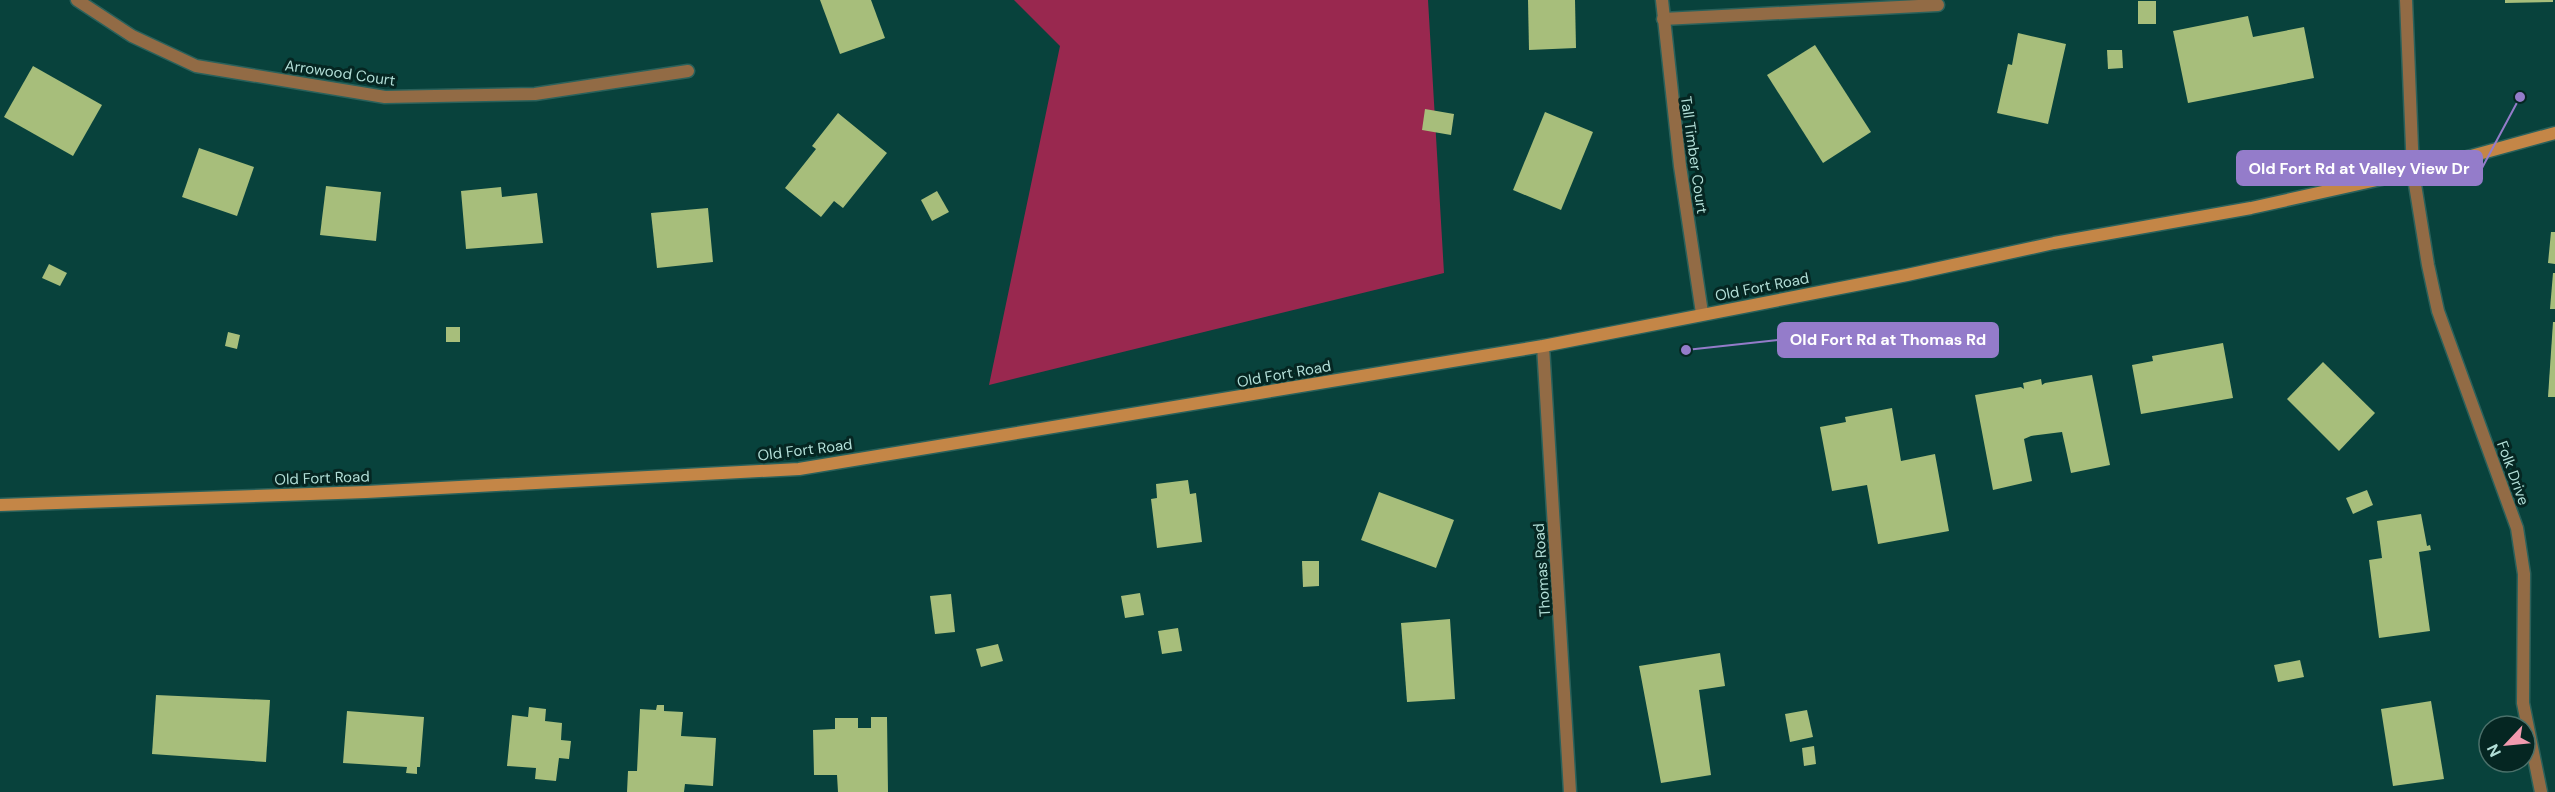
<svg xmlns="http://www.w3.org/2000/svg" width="2555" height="792" font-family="'DM Sans',sans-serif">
  <rect width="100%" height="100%" fill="#08423c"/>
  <!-- green -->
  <polygon fill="#99284f" points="1014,0 1428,0 1444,273 989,385 1060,46"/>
  <!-- building -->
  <g fill="#a7be7b">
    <polygon points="820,0 871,0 885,38 840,54"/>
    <polygon points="1528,0 1575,0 1576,48 1529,50"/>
    <polygon points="2505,0 2553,0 2553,2 2505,3"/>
    <rect x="2138" y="1" width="18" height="23"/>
    <polygon points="2248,16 2253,37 2304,27 2314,78 2188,103 2173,31"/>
    <polygon points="2018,33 2066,44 2048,124 1997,113 2008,64 2012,65"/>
    <polygon points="1815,45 1871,132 1823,163 1767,75"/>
    <polygon points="2107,50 2122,50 2123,68 2108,69"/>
    <polygon points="33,66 102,105 73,156 4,117"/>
    <polygon points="1425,109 1454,114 1451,135 1422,130"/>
    <polygon points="1545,112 1593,132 1561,210 1513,190"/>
    <polygon points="838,113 887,153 843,208 834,201 821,217 785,188 816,149 812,146"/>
    <polygon points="199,148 254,167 237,216 182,197"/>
    <polygon points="326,186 381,192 376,241 320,235"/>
    <polygon points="501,187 502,197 537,193 543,243 466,249 461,191"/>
    <polygon points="937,191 949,212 932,221 921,200"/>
    <polygon points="708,208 713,262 657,268 651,213"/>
    <polygon points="2551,232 2555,232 2555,264 2548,263"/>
    <polygon points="49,264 67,273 60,286 42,278"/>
    <polygon points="2553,273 2555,273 2555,309 2550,309"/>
    <polygon points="2553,322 2555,322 2555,397 2548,397"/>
    <rect x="446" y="327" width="14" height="15"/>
    <polygon points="228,332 240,335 237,349 225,346"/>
    <polygon points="2223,343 2233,398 2141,414 2132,365 2153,361 2152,356"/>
    <polygon points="2323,362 2375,413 2339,451 2287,399"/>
    <polygon points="2092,375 2110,465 2071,473 2062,432 2031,436 2024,439 2032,481 1993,490 1975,395 2021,387 2024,389 2023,383 2041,379 2042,385 2045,383"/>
    <polygon points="1892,408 1901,461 1935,454 1949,531 1878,544 1867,485 1832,491 1820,427 1846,422 1845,417"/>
    <polygon points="1188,480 1190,494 1196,493 1202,542 1157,548 1151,499 1157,498 1156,484"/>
    <polygon points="2367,490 2373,505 2353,514 2346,498"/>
    <polygon points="1379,492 1454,520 1436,568 1361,540"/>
    <polygon points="2421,514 2427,546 2430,545 2431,550 2419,552 2430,631 2379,638 2369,560 2382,558 2377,521"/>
    <polygon points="1302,561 1319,561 1319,586 1303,587"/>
    <polygon points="1140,593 1144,615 1125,618 1121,596"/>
    <polygon points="951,594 955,632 935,634 930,596"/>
    <polygon points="1450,619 1455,699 1407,702 1401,623"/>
    <polygon points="1178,628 1182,651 1162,654 1158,631"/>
    <polygon points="998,644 1003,661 981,667 976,649"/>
    <polygon points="1720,653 1725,686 1699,690 1711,775 1661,783 1639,666"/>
    <polygon points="2300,660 2304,677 2278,682 2274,665"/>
    <polygon points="156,695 270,700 266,762 152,754"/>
    <polygon points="2431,701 2444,779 2393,786 2381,709"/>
    <polygon points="657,705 664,705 664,711 683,712 681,736 716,738 713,786 685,784 684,792 627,792 628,771 637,771 640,709 656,710"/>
    <polygon points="529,707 546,709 545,721 562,723 561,740 571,741 569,759 559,758 556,781 535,779 536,768 507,766 512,715 528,717"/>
    <polygon points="1807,710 1813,737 1790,742 1785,714"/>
    <polygon points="347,711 424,717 420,767 417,767 417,774 406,773 407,767 343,763"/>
    <polygon points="871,717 887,717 888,792 838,792 837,775 814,775 813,730 835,729 835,718 858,718 858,728 871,728"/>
    <polygon points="1814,746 1816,764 1804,766 1802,748"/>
  </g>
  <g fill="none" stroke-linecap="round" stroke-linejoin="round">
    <!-- lane casing -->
    <g stroke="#2a615b" stroke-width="15">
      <polyline id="lane" points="1663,19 1938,5"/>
    </g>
    <!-- street casing -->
    <g stroke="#2a615b" stroke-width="15">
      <g id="street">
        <polyline points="77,0 132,36 196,66 385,97 535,94 688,71"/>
        <polyline points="1662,0 1680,166 1702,313"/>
        <polyline points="2406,0 2413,172 2428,265 2438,311 2517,528 2524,574 2523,703 2541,792"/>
        <polyline points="1543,346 1570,792"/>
      </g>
    </g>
    <!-- secondary casing -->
    <g stroke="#2a615b" stroke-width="15">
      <polyline id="secondary" points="0,505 366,492 799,469 1543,346 1907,275 2054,243 2251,208 2413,172 2555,133"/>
    </g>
    <!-- lane -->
    <use href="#lane" stroke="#926b45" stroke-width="12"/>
    <!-- street -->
    <use href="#street" stroke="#926b45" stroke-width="12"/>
    <!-- secondary -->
    <use href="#secondary" stroke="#c48647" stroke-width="12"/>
  </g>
  <g text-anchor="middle" stroke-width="6" stroke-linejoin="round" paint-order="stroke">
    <!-- street labels -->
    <g font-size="15" fill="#b2ded7" stroke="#052622">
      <text transform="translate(340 73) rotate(8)" y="5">Arrowood Court</text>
      <text transform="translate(1694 155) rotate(82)" y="5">Tall Timber Court</text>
      <text transform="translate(1762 287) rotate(-11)" y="5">Old Fort Road</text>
      <text transform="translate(1284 374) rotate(-10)" y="5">Old Fort Road</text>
      <text transform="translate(805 450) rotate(-7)" y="5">Old Fort Road</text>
      <text transform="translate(2513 473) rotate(70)" y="5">Folk Drive</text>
      <text transform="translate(322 478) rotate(-2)" y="5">Old Fort Road</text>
      <text transform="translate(1542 570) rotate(-94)" y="5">Thomas Road</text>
    </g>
  </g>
  <!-- callouts -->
  <path fill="none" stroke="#947cca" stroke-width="2" d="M2520 97L2482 168M1686 350L1778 340"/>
  <g fill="#947cca" stroke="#052622" stroke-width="2">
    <circle cx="2520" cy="97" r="6"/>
    <circle cx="1686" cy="350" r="6"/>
  </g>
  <g fill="#947cca" stroke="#947cca" stroke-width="2">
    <rect x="2237" y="151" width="245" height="34" rx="6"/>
    <rect x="1778" y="323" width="220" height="34" rx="6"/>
  </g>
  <g font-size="16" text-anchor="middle" font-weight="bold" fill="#fff">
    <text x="2359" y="174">Old Fort Rd at Valley View Dr</text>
    <text x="1888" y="345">Old Fort Rd at Thomas Rd</text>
  </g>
  <!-- north arrow -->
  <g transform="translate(2507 744) rotate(244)"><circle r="28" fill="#052622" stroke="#4a706a" stroke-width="1.5"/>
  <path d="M0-4.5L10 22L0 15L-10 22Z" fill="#f29aaf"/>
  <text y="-9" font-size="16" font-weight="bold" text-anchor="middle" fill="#b2ded7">N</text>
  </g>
</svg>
